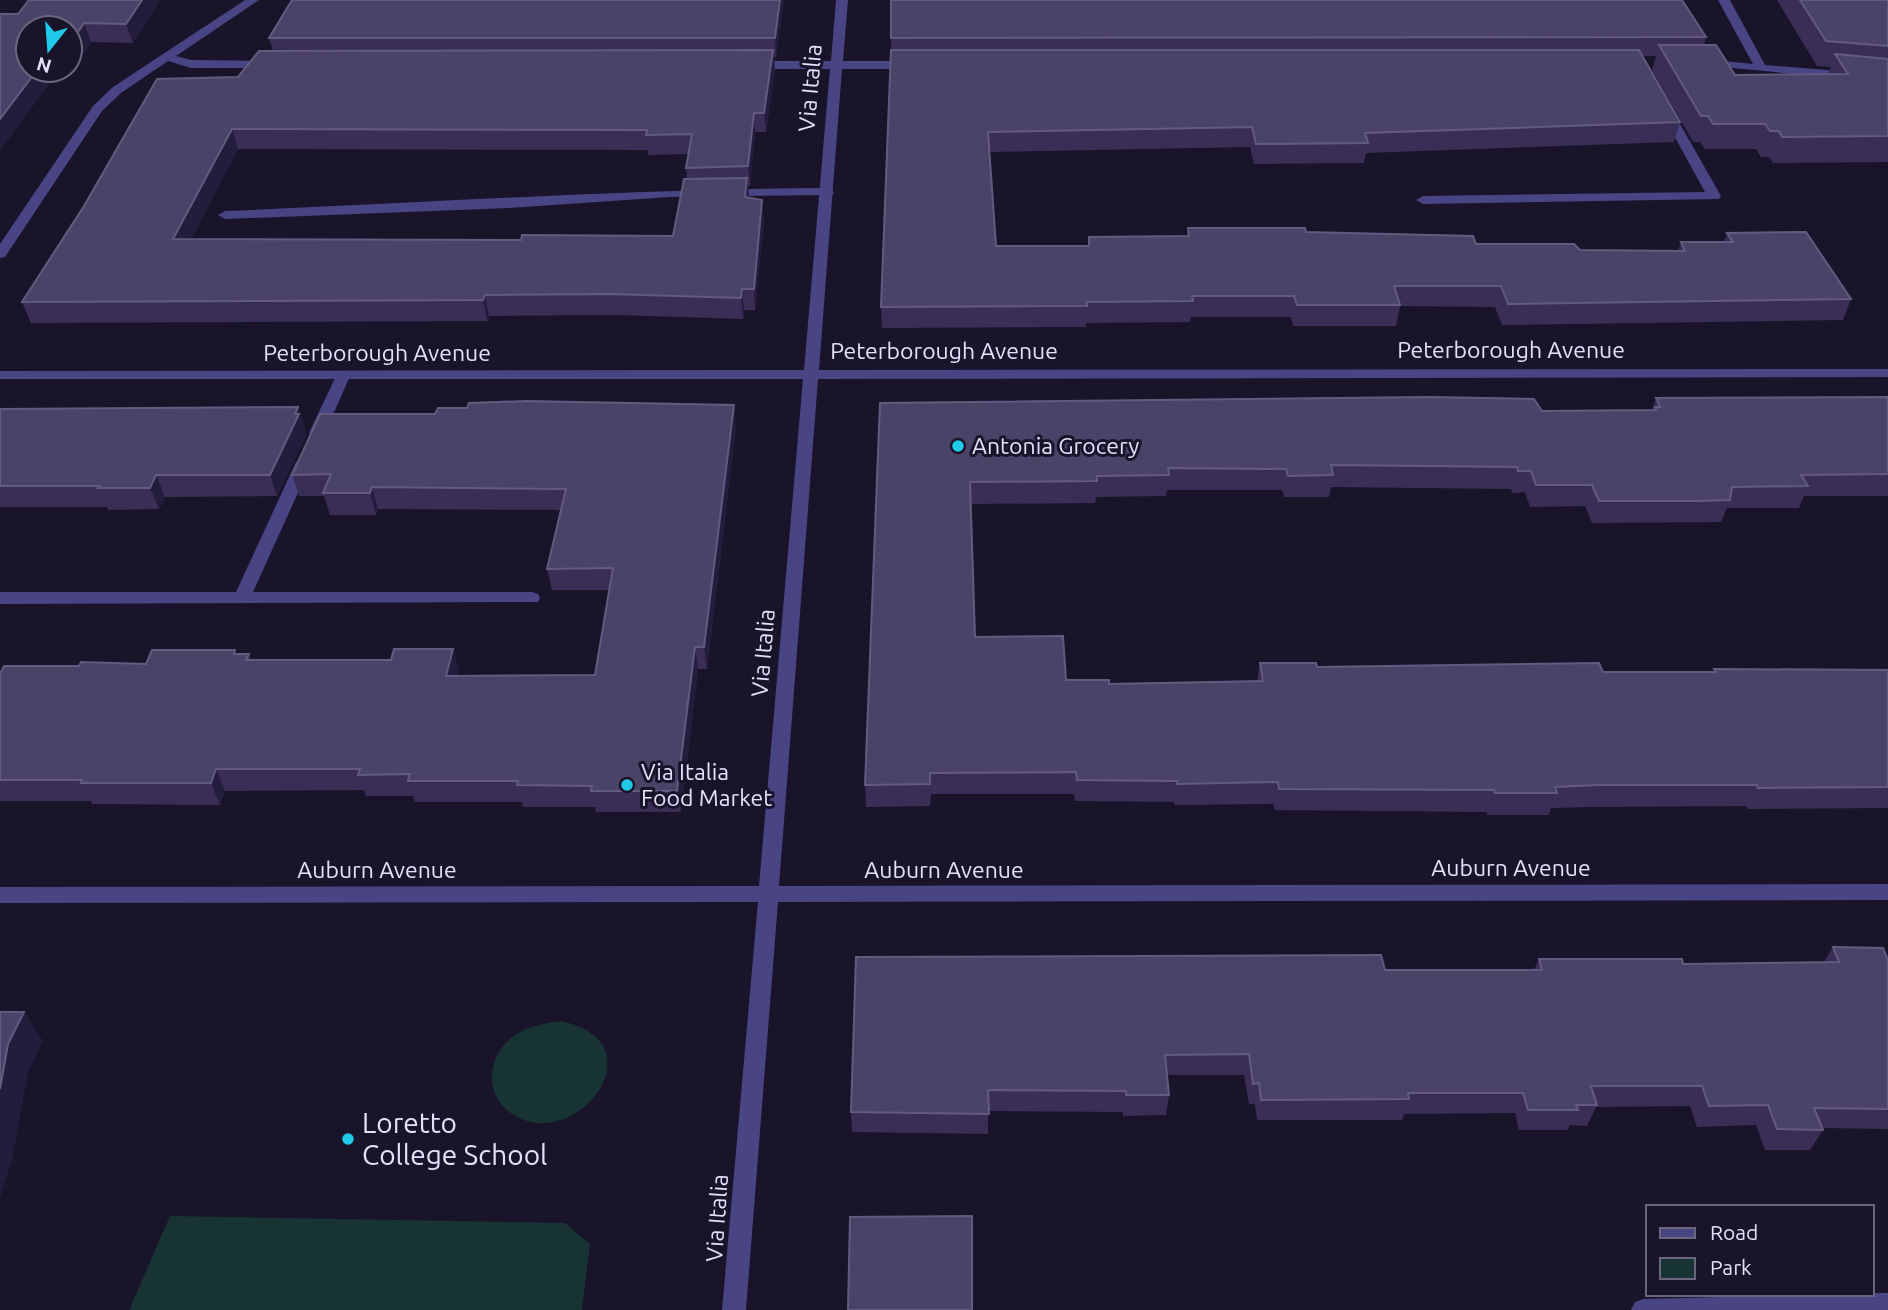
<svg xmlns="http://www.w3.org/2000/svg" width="1888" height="1310" font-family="Ubuntu,sans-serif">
  <rect width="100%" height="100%" fill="#19142a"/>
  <!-- green -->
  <g fill="#173333">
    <path d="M561,1021c100,22 17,129 -44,96 -36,-19 -32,-65 3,-85 13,-7 27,-9 41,-11z"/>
    <polygon points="170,1216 565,1223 590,1244 582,1310 129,1310"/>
  </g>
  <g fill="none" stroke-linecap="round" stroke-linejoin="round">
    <!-- lane -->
    <g fill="#494484" fill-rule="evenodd">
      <polygon points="1666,106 1672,110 1721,196 1719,199 1423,204 1416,200 1423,196 1705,192 1660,110"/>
      <path d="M827,188l7,4 -2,3 -162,2 -161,11 -284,11 -7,-4 7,-4c201,-8 401,-22 602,-23z"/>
      <polygon points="343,372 350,376 325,433 322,436 312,436 309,433 336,376"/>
      <polygon points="304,457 312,462 253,592 532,592 538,594 540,598 538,602 0,604 0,592 236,592 296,462"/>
      <polygon points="1872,1293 1888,1293 1888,1310 1631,1310 1635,1302 1643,1299"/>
    </g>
    <!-- street -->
    <g fill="#494484" fill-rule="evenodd">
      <polygon points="245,0 259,0 176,56 191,60 270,61 276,65 274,68 191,68 168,61 121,93 102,111 5,257 0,258 0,244 93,106 113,87"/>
      <polygon points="836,0 848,0 843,61 914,61 920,65 914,69 842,69 819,370 1888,369 1888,377 818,379 779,886 1888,884 1888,900 778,902 746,1310 722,1310 758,902 0,903 0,887 759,886 803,379 0,379 0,371 804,370 830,69 753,69 747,65 753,61 831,61"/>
      <polygon points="1718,0 1730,0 1765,65 1888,75 1888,83 1701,65 1699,63 1705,59 1753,64"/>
    </g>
  </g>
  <!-- wall -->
  <g fill="#392f56" fill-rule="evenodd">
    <path d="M160,0l-27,43 -42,-1 -19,29h-14l-58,79v-136h18zM70,28v42h-42z"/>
    <path d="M784,0l-8,57h-2l1,13 -9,62h-11l-5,54h-2l1,11 15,23 -9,90h-11l-1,9 -128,-4 -126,1 -2,5 -456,2 -9,-21 216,-225 35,-26 -4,-13zM238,149l410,1v5l40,-1 -2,14 1,11 -14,57 -152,4 -330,-1z"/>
    <polygon points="891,0 1706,37 1704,45 1735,75 1828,74 1831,67 1817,66 1777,0 1888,0 1888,162 1773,163 1769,157 1761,157 1756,149 1705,149 1700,142 1693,142 1652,70 1656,56 1643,56 1680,122 1674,142 1366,153 1364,163 1254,164 1250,147 989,152 996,246 1088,246 1089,237 1187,236 1188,228 1306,232 1580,250 1678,251 1681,242 1724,242 1727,233 1851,299 1843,320 1502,325 1495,307 1400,306 1396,326 1293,326 1291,317 1191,317 1190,322 1086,323 1086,327 882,328 881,307 891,50"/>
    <polygon points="1888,397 1888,496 1804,496 1799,508 1727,508 1721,522 1592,523 1585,506 1530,507 1525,492 1512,493 1511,489 1331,487 1329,497 1284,497 1282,490 1167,490 1166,496 1096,497 1095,503 971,504 975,637 1066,680 1109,684 1257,681 1260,663 1317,667 1603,672 1713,672 1714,669 1888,670 1888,808 1748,809 1746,806 1591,807 1551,808 1549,815 1487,815 1487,812 1275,810 1273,804 1174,805 1174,802 1075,801 1074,794 931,794 930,806 866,807 865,785 880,403 1542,411 1652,410 1656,398"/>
    <polygon points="298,407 305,428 304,431 306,435 277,496 165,497 159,509 108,510 107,507 0,507 0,409"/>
    <polygon points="736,426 707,669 698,669 681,812 596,812 595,807 523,807 522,802 415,802 413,796 366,796 364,790 225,791 220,805 92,804 91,801 0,801 0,674 79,666 146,664 237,654 249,654 251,660 459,670 457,676 595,675 609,590 552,590 547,569 561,510 378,509 376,515 330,515 324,496 299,496 292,475"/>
    <polygon points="1833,947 1888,960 1888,1129 1823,1128 1823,1130 1810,1150 1765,1150 1756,1125 1697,1127 1690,1106 1596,1107 1587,1126 1570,1125 1568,1130 1519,1130 1515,1113 1404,1114 1402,1120 1257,1120 1255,1104 1249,1104 1244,1075 1167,1075 1169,1095 1166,1115 1123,1116 1123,1112 988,1111 988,1134 852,1132 851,1112 1385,970 1534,970 1539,959 1683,964 1824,962"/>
  </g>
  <!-- shaded-wall -->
  <g fill="#241c3d">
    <polygon points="142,0 160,0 133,43 126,24"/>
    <polygon points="780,0 784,0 776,57 775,38"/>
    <polygon points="84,23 91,42 72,71 70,66 70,44"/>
    <polygon points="773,50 775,70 766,132 764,113"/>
    <polygon points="37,70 58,70 58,71 0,150 0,119"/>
    <polygon points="754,113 755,132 750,186 748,166"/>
    <polygon points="232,129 238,149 180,260 173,239"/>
    <polygon points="747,178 749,199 745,197"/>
    <polygon points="762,200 764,220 755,310 754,289"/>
    <polygon points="742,289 744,310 743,319 741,298"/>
    <polygon points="485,295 489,316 487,321 483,300"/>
    <polygon points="734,405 736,426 707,669 704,647"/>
    <polygon points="298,407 305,428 304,431 306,435 277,496 270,475"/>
    <polygon points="156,475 165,497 159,509 150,488"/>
    <polygon points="372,487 378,509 376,515 370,493"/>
    <polygon points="695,647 698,669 681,812 677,791"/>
    <polygon points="453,649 459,670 452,698 446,676"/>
    <polygon points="216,769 225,791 220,805 211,783"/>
    <polygon points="24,1012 43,1041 28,1073 12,1160 0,1198 0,1089 8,1044"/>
  </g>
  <!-- building -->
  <g fill="#4b4267" stroke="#635b7f" stroke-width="2">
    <polygon points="29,0 142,0 126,24 84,23 70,44 70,28 28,28 28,70 37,70 0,119 0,14 18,14"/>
    <polygon points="292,0 780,0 775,38 269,38"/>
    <polygon points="891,0 1682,0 1706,37 891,38"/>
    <polygon points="1800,0 1888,0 1888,46 1826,41"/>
    <polygon points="1659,45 1716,45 1735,75 1848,74 1835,54 1888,59 1888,136 1782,137 1779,131 1770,131 1765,124 1713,124 1708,116 1701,116"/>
    <polygon points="773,50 764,113 754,113 748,166 686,168 692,134 646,135 647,130 232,129 173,239 521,240 522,235 673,236 684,179 747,178 745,197 762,200 754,289 742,289 741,298 611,294 485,295 483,300 22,302 84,206 157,79 238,77 259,51"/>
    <polygon points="891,50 1639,50 1680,122 1365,133 1368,143 1256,144 1252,127 988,132 996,246 1089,246 1089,237 1189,236 1188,228 1305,228 1306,232 1473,236 1476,244 1574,244 1580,250 1685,251 1681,242 1733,242 1727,233 1806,232 1851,299 1508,304 1501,286 1394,286 1400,305 1297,305 1294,296 1192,296 1193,301 1087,302 1087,306 881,307"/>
    <polygon points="1429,397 1534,399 1542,411 1656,410 1655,407 1660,407 1656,398 1888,397 1888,474 1801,475 1808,486 1732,487 1730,500 1697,501 1599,501 1592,485 1536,485 1531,471 1518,471 1517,467 1331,465 1333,475 1288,476 1286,469 1168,468 1169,475 1097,476 1097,481 970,482 975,637 1063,636 1066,680 1109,680 1109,684 1263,681 1260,663 1316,663 1317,667 1599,663 1603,672 1716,672 1714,669 1888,670 1888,787 1758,788 1757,785 1599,785 1555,787 1557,793 1495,793 1494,790 1279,789 1278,782 1177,784 1177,781 1077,780 1076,772 930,773 930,784 865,785 880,403"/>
    <polygon points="526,401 734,405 704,647 695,647 677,791 591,791 592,786 517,785 518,781 408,781 410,774 358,775 360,769 216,769 211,783 81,783 82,780 0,780 0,674 4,666 79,666 81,662 146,664 152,650 235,650 234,654 249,654 246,660 391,660 394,649 453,649 446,676 595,675 613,568 547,569 566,489 372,487 370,493 323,493 331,474 292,475 320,414 435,414 438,408 467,408 469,403"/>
    <polygon points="298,407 295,414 299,414 270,475 156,475 150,488 98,488 100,486 0,486 0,409"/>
    <polygon points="1833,947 1883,948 1888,960 1888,1109 1814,1108 1823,1130 1777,1129 1768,1105 1709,1106 1702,1086 1591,1086 1597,1105 1576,1105 1578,1110 1528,1110 1523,1093 1408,1093 1409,1099 1261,1100 1259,1083 1253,1084 1249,1054 1165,1055 1169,1095 1126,1095 1126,1091 988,1090 989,1114 851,1112 856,957 1381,955 1385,970 1542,970 1539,959 1682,959 1683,964 1839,962"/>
    <polygon points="0,1012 24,1012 8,1044 0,1089"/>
    <polygon points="972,1216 972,1310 848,1310 850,1217"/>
  </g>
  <!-- markers -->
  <g fill="#1fcae8" stroke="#19142a" stroke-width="2.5">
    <circle cx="958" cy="446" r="7"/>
    <circle cx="627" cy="785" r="7"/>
    <circle cx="348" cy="1139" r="7"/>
  </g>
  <g text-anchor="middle" stroke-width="6" stroke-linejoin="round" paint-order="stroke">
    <!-- street labels -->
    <g font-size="23" fill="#e4e0fc" stroke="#19142a">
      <text transform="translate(810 88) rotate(-85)" y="8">Via Italia</text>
      <text x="1511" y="358">Peterborough Avenue</text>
      <text x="944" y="359">Peterborough Avenue</text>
      <text x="377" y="361">Peterborough Avenue</text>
      <text transform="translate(763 653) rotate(-85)" y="8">Via Italia</text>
      <text x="1511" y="876">Auburn Avenue</text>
      <text x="377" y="878">Auburn Avenue</text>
      <text x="944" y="878">Auburn Avenue</text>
      <text transform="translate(717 1218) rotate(-86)" y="8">Via Italia</text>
    </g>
    <!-- poi labels -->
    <g font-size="23" fill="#e4e0fc" stroke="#19142a" text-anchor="start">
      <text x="972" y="454">Antonia Grocery</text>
      <text x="641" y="780">Via Italia<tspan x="641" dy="26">Food Market</tspan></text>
    </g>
    <!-- near-poi labels -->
    <g font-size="28" fill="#e4e0fc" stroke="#19142a" text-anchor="start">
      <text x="362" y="1133">Loretto<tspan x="362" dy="32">College School</tspan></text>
    </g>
  </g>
  <!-- legend -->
  <rect x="1646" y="1205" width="228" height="91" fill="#19142a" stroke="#6a667e" stroke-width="2"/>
  <rect x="1660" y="1228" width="35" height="10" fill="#494484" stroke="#6a667e" stroke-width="2"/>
  <text x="1710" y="1240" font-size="21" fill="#e4e0fc">Road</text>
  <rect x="1660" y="1258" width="35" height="21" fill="#173333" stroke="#6a667e" stroke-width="2"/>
  <text x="1710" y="1275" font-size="21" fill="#e4e0fc">Park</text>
  <!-- north arrow -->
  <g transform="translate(49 49) rotate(197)"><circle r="33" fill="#19142a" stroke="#6a667e" stroke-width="2"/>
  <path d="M0-5L12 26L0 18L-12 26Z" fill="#1fcae8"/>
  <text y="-10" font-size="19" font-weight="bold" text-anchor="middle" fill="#e4e0fc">N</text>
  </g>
</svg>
